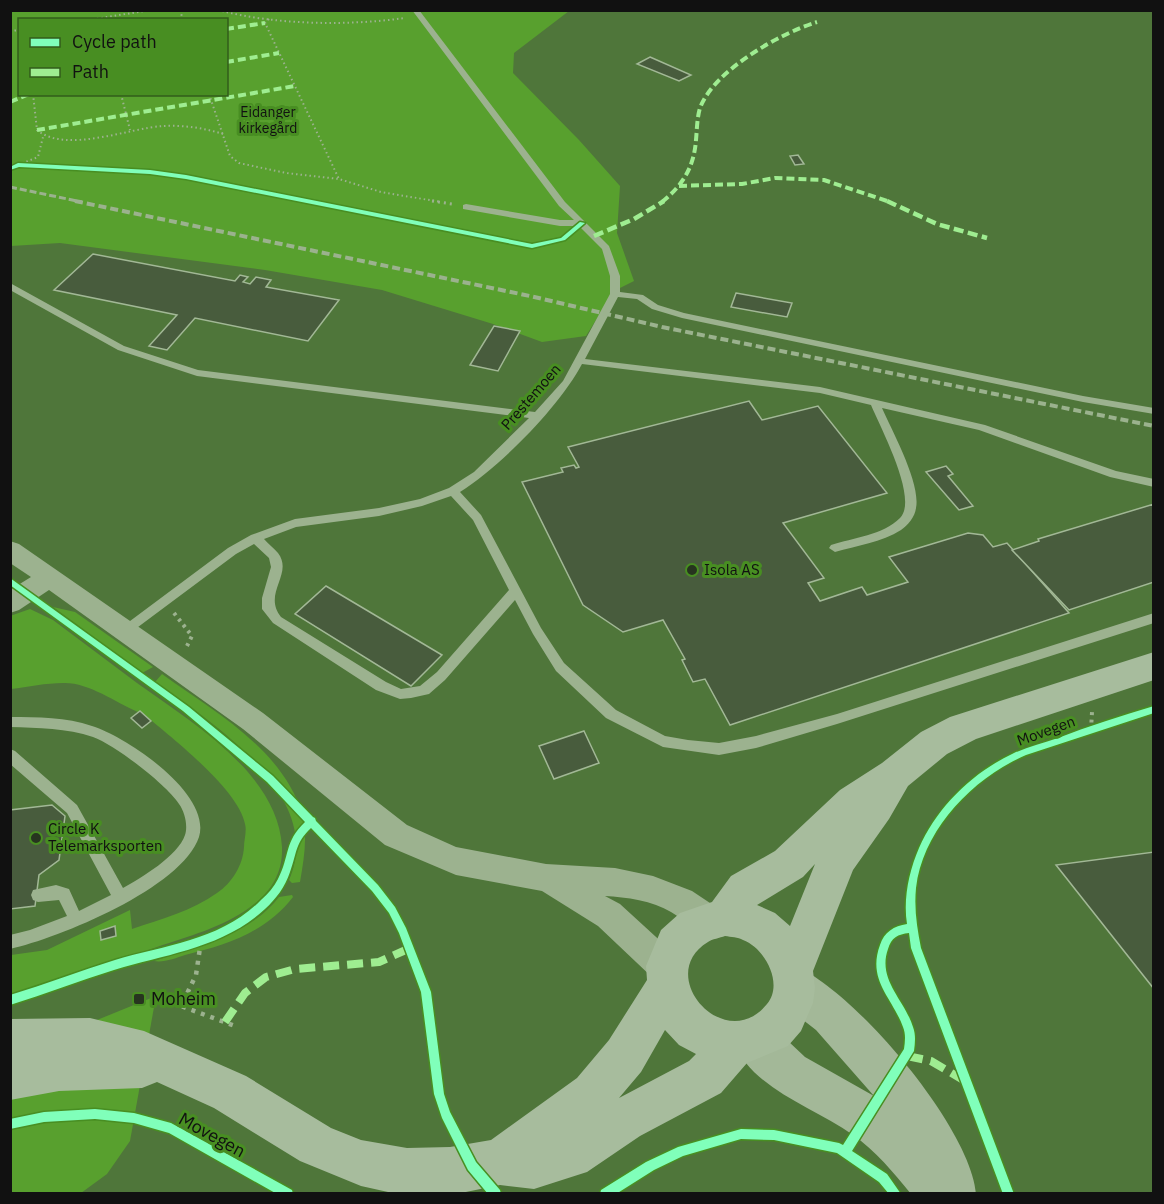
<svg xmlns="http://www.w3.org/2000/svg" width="1164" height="1204" font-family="'IBM Plex Sans',sans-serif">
  <rect width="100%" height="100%" fill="#4f763a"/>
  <!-- green -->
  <g fill="#58a02e" fill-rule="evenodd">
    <path d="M11,11h558l-55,42 -1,20 66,67 41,46 -3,47 17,48 -20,10 -28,45 -44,6 -49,-18 -111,-34 -117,-20 -205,-27 -49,3zM20,20h206v74h-206z"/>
    <polygon points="53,607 75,612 153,667 142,673"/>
    <path d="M30,609l23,11c28,21 56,42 84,63 54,39 141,90 145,164 1,27 -12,46 -33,61 -26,19 -62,29 -92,39 -48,17 -97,32 -146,48v-40l36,-5 83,-40 2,19c29,-10 60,-18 85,-36 15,-10 26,-28 27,-46 0,-7 3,-16 1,-23 -7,-36 -78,-90 -105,-113l-2,1c-23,-10 -50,-30 -75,-29 -17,0 -35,4 -52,6l-1,-73z"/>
    <path d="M162,674c50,36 121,75 140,140 6,22 2,45 -2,68l-8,1 -3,-3c37,-84 -77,-158 -134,-198z"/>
    <path d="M292,895l1,2c-27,35 -66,48 -108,58 -9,3 -22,8 -31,6 42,-14 97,-27 125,-64z"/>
    <polygon points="156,996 130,1141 107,1174 81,1193 11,1194 11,1055"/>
  </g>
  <!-- building -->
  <g fill="#485c3d" stroke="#a2b896" stroke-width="1.5">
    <polygon points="650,57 691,75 679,81 637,64"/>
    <polygon points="798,155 804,164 795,165 790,156"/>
    <polygon points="93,254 235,281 240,275 248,277 243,282 250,284 256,277 271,280 266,287 339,300 308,341 195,318 167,350 149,346 177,315 54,290"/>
    <polygon points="736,293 792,303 787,317 731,307"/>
    <polygon points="494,326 520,331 498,371 470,365"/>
    <polygon points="749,401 762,420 818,406 887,493 783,523 824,578 808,583 820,601 862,587 867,595 908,582 889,557 968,533 983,535 993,547 1007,543 1069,613 730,725 705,679 693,682 682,660 685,659 663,620 623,632 583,605 522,482 563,472 561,468 574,465 576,468 579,467 568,447"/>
    <polygon points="946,466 953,474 948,476 973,506 959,510 926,472"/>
    <polygon points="1154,504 1154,582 1069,610 1012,550 1039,541 1038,539"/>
    <polygon points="326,586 442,655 411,686 295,614"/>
    <polygon points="140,711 151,721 142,728 131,718"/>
    <polygon points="584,731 599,763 554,779 539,746"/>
    <polygon points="52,805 65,816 59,860 39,875 35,906 10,909 10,810"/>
    <polygon points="1154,852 1154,989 1056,865"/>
    <polygon points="115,926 116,936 101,940 100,931"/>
  </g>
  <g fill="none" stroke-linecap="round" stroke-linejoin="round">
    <!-- path-far3 -->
    <g stroke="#9cb28f" stroke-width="2" stroke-dasharray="1.5 3" stroke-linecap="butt">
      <polyline points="180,10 183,20"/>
      <path d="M218,10c57,15 129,16 187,8"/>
      <polyline points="269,19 265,23 339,179"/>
      <polyline points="88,20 151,10"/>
      <polyline points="10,31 20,30"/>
      <path d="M33,94l4,36c29,24 92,-2 126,-4 21,-1 41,2 60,8"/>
      <polyline points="121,94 130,130"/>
      <polyline points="209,94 230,156 239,163 286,173 339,179 381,192 441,202"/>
      <polyline points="18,165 38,157 43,137"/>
    </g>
    <!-- path-far2 -->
    <polyline stroke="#9cb28f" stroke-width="3" stroke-dasharray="2 4" stroke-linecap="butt" points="432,201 452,204"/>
    <!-- path-far1 -->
    <g stroke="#9cb28f" stroke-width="4" stroke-dasharray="3 4.5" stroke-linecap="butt">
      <polyline points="174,613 192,636 187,646"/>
      <polyline points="1091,730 1092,712"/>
    </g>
    <!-- path -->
    <polyline stroke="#9cb28f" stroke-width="4.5" stroke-dasharray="4 6" stroke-linecap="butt" points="201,941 196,975 181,1006 235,1026"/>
    <!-- lane -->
    <g fill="#9cb28f" fill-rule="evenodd">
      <path d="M412,10h7l146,192 44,44 11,30v16l23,3 15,10 26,8 399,83 71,12v6l-71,-12 -401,-84 -30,-9 -15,-10 -19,-2 -33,62 235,28 165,38 131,46 38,8v8l-44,-10 -131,-47 -97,-22c10,23 39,75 34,100 -1,9 -8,17 -15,22 -19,12 -45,16 -66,22l-6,-4 2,-3c22,-7 52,-10 69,-27 19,-19 -20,-91 -29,-113l-51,-12 -238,-29c-23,43 -81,102 -122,128l21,23 60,113 23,35 52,47 49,26 23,4 31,3 37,-7 81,-22 317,-101v10l-317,101 -81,24 -37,7 -56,-8 -57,-29 -50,-47 -23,-37 -18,-34 -70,80 -16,14 -18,4 -11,1 -24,-9 -103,-67 -11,-14v-11l9,-31 -2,-9 -15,-14 -18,10 -106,79h-8l-2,-3 2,-3 106,-79 23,-13 44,-16 84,-11 41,-9 29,-11 25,-16 55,-54 -332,-42 -79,-26 -108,-60v-7l114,63 74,24 337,42 28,-31 47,-87v-18l-8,-27 -23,-23h-19l-97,-17v-4l3,-1 94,16h14l-15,-14zM451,496l22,24 36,70 -72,82 -17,14 -19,3 -15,-7 -105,-65c-19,-24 13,-43 -3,-64 -4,-5 -10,-9 -14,-14l32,-12 83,-11 43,-10z"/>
      <path d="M10,717c28,0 56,0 82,9 35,11 120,68 107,111 -17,51 -140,101 -189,112v-14l20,-5 37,-14 -8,-16 -21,2 -5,-2 -2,-5 2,-5 23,-5 13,4 10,22 32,-16 -44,-82 -57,-49v-15l5,2 62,54 46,83c18,-10 55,-32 62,-53 3,-9 0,-23 -6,-31 -13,-20 -64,-59 -86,-67 -26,-9 -55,-9 -83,-10z"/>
    </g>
    <!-- street -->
    <path fill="#9cb28f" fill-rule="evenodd" d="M10,541l9,3 244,169 144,112 49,22 90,17 69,4 38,8 39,15 27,18 5,11 -5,11 -11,4c-14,-6 -24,-15 -37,-23 -18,-11 -45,-15 -66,-16l15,8 59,54 4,11 -4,11 -12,5 -12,-5 -57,-54 -56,-35 -86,-16 -71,-30 -142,-116 -194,-139 -30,20 -9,3v-23l21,-13 -21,-14z"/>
    <!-- secondary -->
    <path fill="#a3b898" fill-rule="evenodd" d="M795,966c60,25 176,162 181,228h-65c-18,-22 -35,-43 -58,-59 -41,-29 -100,-45 -121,-95l6,-16 16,-6 16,6 35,33 69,39 -58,-66 -36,-28 -6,-15 6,-15z"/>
    <!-- primary -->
    <path fill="#a7bc9d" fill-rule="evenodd" d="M1154,652v28l-178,59 -29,15 -39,32 -19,33 -36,51 -40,101 2,17 -2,15 -12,28 -13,15 -41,17 -26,30 -81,43 -53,36 -53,17 -34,-4 -44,9h-59l-36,-8 -61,-25 -86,-53 -57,-26 -15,6 -83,3 -49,9v-81l80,-1 54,13 102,45 85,52 30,12 46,8 43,-1 41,-7 86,-62 32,-38 38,-60 -1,-14 15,-36 19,-17 32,-11 19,-26 44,-25 65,-61 42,-27 39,-31 29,-15zM815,864l-25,62 -15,-13 -18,-8 46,-28zM725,936c6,1 13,1 18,4 22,8 41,44 24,64 -42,52 -114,-29 -59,-62 4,-3 12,-4 17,-6zM665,1030l14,15 17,9 -7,7 -70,37 22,-26z"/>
    <!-- rail-far1 -->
    <polyline stroke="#9bb28e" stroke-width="3" stroke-dasharray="7 3" stroke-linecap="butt" points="10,187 82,202"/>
    <!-- rail -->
    <polyline stroke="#9bb28e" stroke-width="4" stroke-dasharray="8 4" stroke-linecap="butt" points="75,201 530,296 662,327 1154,426"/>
    <!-- quiet-far2 -->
    <g stroke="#9fed91" stroke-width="4" stroke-dasharray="8 4" stroke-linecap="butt">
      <polyline points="226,29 265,23"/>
      <polyline points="226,62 279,53"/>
      <polyline points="10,102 29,94"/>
      <polyline points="37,130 295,86"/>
      <polyline points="679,186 742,184 775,178 824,180 890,202"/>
      <path d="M662,202c21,-17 32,-35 34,-62 1,-11 1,-22 4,-32 14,-38 81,-75 117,-86"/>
    </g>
    <!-- quiet-far1 -->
    <g stroke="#9fed91" stroke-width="4.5" stroke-dasharray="10 4.5" stroke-linecap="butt">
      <polyline points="887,201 937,224 987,238"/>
      <polyline points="594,236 634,219 664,201"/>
    </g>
    <!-- quiet -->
    <g stroke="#9fed91" stroke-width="8" stroke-dasharray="16 8" stroke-linecap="butt">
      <polyline points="225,1022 245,993 266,977 295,969 379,962 408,949"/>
      <polyline points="907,1056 931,1061 965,1081"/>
    </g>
    <!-- cycleway casing -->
    <g stroke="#488e22" stroke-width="3">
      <g id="cycleway">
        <polygon points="18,163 150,170 186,175 532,244 561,238 580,222 585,223 565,240 532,248 186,179 150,174 40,168 19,167 10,170 10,167"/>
        <path d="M10,578l179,129 84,69 40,41 2,1 1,3 62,64 17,22 11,21 25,64 13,102 6,18 26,50 24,28 1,4h-13l-20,-24 -26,-52 -8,-24 -13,-102 -22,-59 -10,-20 -17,-22 -61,-63c-16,15 -14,25 -21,44 -5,15 -14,27 -25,37 -42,39 -99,45 -151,61 -35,11 -69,24 -104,35v-10c36,-11 70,-24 105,-35 51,-15 107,-20 146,-60 7,-6 13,-13 17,-21 12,-23 6,-37 27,-57l-38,-40 -84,-71 -173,-126z"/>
        <path d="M1154,706v7l-128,42c-53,23 -103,74 -110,133 -2,21 1,40 5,60l93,246h-11l-92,-246 -2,-15c-11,1 -18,5 -21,16 -11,31 17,51 25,78 3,8 2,16 1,24l-62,100 35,23 14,20h-12l-10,-12 -42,-29 -63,-13 -33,-1 -58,17 -29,14 -38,24h-16l1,-4 45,-28 32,-15 63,-18 33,1 65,13 4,2 61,-96c1,-7 2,-15 -1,-22 -11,-30 -36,-47 -23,-82 4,-13 14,-19 27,-21 -4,-25 2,-53 12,-76 18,-41 54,-76 95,-95 14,-6 29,-10 44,-15 31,-12 63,-22 96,-32z"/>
        <polygon points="95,1109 134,1113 171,1123 292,1190 293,1194 277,1194 169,1133 134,1123 95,1119 44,1122 10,1129 10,1119 44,1112"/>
      </g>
    </g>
    <!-- cycleway -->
    <use href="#cycleway" fill="#80ffba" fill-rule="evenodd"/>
  </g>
  <!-- markers -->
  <g fill="#27341f" stroke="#488e22" stroke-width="2">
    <circle cx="692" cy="570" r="6"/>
    <circle cx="36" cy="838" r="6"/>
    <rect x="133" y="993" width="12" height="12" rx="3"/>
  </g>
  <g text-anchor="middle" stroke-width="6" stroke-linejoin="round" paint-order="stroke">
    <!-- far-park labels -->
    <g font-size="14" fill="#111" stroke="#488e22">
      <text x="268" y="117">Eidanger<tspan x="268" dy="16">kirkegård</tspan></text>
    </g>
    <!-- street labels -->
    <g font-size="15" fill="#111" stroke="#488e22">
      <text transform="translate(531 397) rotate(-49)" y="5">Prestemoen</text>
      <text transform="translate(1046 731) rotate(-20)" y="5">Movegen</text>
    </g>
    <!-- poi labels -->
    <g font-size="15" fill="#111" stroke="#488e22" text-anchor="start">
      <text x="704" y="575">Isola AS</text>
      <text x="48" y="834">Circle K<tspan x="48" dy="17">Telemarksporten</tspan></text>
    </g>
    <!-- near-poi labels -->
    <g font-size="18" fill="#111" stroke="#488e22" text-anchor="start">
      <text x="151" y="1005">Moheim</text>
    </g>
    <!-- near-street labels -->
    <g font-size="18" fill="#111" stroke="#488e22">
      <text transform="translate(212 1135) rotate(29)" y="6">Movegen</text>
    </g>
  </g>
  <!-- border -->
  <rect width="1164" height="1204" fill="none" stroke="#111111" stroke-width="24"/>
  <!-- legend -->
  <rect x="18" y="18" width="210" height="78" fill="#488e22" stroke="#325c1b" stroke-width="1.5"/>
  <rect x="30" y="38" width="30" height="9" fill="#80ffba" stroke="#325c1b" stroke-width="1.5"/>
  <text x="72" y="48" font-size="18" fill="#111111">Cycle path</text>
  <rect x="30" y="68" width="30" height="9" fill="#9fed91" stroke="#325c1b" stroke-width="1.5"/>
  <text x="72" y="78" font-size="18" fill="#111111">Path</text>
</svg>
